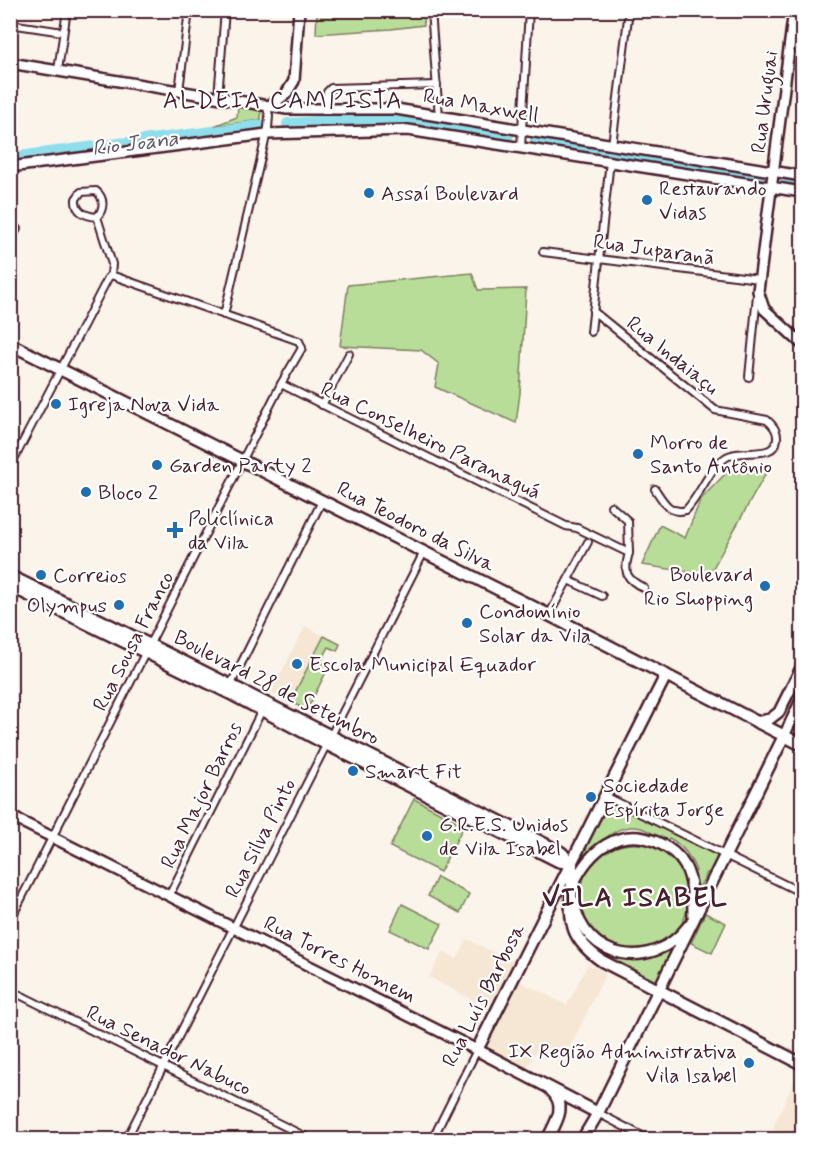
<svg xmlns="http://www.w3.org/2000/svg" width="813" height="1150" font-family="Mynerve,sans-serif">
  <rect width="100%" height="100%" fill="#fbf4eb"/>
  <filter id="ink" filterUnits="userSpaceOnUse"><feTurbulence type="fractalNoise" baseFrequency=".0167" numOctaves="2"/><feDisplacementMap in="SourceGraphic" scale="12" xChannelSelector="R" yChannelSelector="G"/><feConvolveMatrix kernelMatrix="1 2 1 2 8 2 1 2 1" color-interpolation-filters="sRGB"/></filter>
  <g filter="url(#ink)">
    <!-- built -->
    <g fill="#f6e7d4">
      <polygon points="305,626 324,636 290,702 271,692"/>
      <polygon points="467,939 514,962 489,1009 429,977 443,952 457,959"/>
      <polygon points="588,964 606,973 562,1064 536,1051 527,1069 486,1049 519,981 567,1005"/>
      <polygon points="797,1075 802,1077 802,1139 794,1139 772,1129"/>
    </g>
    <!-- green -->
    <g fill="#b7dd98" stroke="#807e62" stroke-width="1.5">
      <polygon points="317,11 423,11 424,25 391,29 316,34"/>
      <polygon points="238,106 261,110 261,120 214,126 237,117"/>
      <polygon points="472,273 478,290 526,289 520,393 516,423 435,387 439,364 421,350 340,346 348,285"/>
      <polygon points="728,471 766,473 709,575 642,565 660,525 685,538 701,499"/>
      <polygon points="324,636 340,644 337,651 329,647 321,662 329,666 307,710 290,702"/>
      <polygon points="414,799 464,825 440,872 390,847"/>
      <path d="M610,801l107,52 1,3 -7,16 -4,1 -8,15v7l-2,2 -6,-24 5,-2c-5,-14 -14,-26 -27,-33l-3,4c-8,-4 -17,-12 -25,-14 -24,-6 -39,14 -54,27l-6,-1z"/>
      <circle cx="634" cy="898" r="54"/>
      <polygon points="437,877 469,894 460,913 428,896"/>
      <polygon points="402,904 442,924 429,949 390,930"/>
      <polygon points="705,913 726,923 712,953 691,943"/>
      <path d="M583,935l11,10 27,12 9,1 18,-1 25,-10 -16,33 -5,1c-23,-11 -56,-22 -69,-46z"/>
    </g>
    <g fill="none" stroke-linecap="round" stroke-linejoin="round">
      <!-- river -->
      <g stroke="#8fdeec" stroke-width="12">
        <polyline points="288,124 364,119 408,119 508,135"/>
        <polyline points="536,140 761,177"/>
        <polyline points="10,158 260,126"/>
        <polyline points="786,181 802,184"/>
      </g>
      <!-- street casing -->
      <g stroke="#4a1f2b" stroke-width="10">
        <g id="street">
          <polyline points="431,10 439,117"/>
          <polyline points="10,24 63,32"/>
          <polyline points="58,70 67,10"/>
          <polyline points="179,91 189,10"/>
          <polyline points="218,97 225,10"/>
          <polyline points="326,109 327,92 331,88 437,85"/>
          <polyline points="612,145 629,10"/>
          <polyline points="521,147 529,10"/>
          <path d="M97,217c-11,-1 -22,-5 -21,-18l5,-7 15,-1c9,7 8,18 1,26l15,47 -1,11"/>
          <polyline points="10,241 17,229"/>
          <polyline points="543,252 759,279"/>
          <path d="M593,311l122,99 52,10c6,5 11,11 10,19 -2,22 -37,8 -52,19 -17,12 -24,36 -39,52 -16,5 -23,-9 -31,-21"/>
          <polyline points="224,315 268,128 269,116 267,107"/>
          <polyline points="591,332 610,161"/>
          <polyline points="749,377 757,295"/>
          <path d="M281,384l285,142 11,2 52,25c-6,20 -3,26 15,35"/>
          <polyline points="322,405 349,354"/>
          <polyline points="10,467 108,278 111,275"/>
          <polyline points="611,506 628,521 629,553"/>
          <polyline points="568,580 602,596"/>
          <polyline points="549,615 588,542"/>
          <polyline points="232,686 233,680 322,501"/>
          <polyline points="605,796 802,893"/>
          <polyline points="169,896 262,710"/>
          <polyline points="10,921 281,384 302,348 299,341 111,275"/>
          <polyline points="10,990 312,1140"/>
          <polyline points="598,1113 650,1140"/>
          <polyline points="126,1140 424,552"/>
          <polyline points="432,1140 477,1050"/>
        </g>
      </g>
      <!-- secondary casing -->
      <g stroke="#4a1f2b" stroke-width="14">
        <g id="secondary">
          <polyline points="794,10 758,291 764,309 802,344"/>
          <polyline points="10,63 287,109 396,109 802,176"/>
          <polyline points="268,107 286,94 294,81 299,10"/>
          <polyline points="10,167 267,134 408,130 802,192"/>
          <polyline points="756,722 770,719 779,712 802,666"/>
          <polyline points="784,736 802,698"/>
          <polyline points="10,816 477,1050"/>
          <path d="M573,885c15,-33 45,-60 84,-43 11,5 22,13 28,24 8,15 8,34 8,50"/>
          <path d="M574,901c9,60 79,71 114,25"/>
        </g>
      </g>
      <!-- primary casing -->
      <g stroke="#4a1f2b" stroke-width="15">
        <g id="primary">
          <polyline points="10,344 549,615 802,745"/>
          <path d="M10,576c184,89 365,183 547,274l5,3 10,11"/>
          <polyline points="10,586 233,695 326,744 558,861 572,864"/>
          <path d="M572,868c1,43 -12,64 30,93l200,103"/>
          <polyline points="598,1113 477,1050 666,675"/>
          <path d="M547,1140c9,-18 21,-34 4,-50"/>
          <polyline points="582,1140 598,1113 784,736"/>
        </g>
      </g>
      <!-- street -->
      <use href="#street" stroke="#fff" stroke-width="6"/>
      <!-- secondary -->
      <use href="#secondary" stroke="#fff" stroke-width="9"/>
      <!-- primary -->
      <use href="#primary" stroke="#fff" stroke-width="10"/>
    </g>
  </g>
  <!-- markers -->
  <g fill="#1f6fb2" stroke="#fff" stroke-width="2">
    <circle cx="369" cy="193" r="6"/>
    <circle cx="647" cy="200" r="6"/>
    <circle cx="56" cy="404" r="6"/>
    <circle cx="638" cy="454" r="6"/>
    <circle cx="157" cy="465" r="6"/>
    <circle cx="86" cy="492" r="6"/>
    <path d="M172 521h6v6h6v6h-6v6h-6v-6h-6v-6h6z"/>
    <circle cx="41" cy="575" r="6"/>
    <circle cx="765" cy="586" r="6"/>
    <circle cx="119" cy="605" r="6"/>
    <circle cx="467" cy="623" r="6"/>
    <circle cx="297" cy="664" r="6"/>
    <circle cx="353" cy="771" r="6"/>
    <circle cx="591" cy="797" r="6"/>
    <circle cx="427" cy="836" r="6"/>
    <circle cx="749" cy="1063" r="6"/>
  </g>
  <g text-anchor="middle" stroke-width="4.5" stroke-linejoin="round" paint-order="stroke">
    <!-- street labels -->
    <g font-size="21" fill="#4a1f2b" stroke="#fff">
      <text transform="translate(764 102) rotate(-83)" y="7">Rua Uruguai</text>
      <text transform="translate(481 105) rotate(10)" y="7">Rua Maxwell</text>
      <text transform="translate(654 249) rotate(8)" y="7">Rua Juparanã</text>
      <text transform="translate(673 355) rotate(39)" y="7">Rua Indaiaçu</text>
      <text transform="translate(431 440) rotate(26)" y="7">Rua Conselheiro Paranaguá</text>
      <text transform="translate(416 526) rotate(27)" y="7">Rua Teodoro da Silva</text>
      <text transform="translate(133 641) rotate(-63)" y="7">Rua Sousa Franco</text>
      <text transform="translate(277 687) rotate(27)" y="7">Boulevard 28 de Setembro</text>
      <text transform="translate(201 795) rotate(-64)" y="7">Rua Major Barros</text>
      <text transform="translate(260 838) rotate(-63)" y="7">Rua Silva Pinto</text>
      <text transform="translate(340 959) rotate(27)" y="7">Rua Torres Homem</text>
      <text transform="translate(483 995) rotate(-63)" y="7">Rua Luís Barbosa</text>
      <text transform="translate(169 1050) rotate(26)" y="7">Rua Senador Nabuco</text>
    </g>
    <!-- poi labels -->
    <g font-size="21" fill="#4a1f2b" stroke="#fff" text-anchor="start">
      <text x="659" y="195">Restaurando<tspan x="659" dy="24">Vidas</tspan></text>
      <text x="381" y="200">Assaí Boulevard</text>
      <text x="68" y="411">Igreja Nova Vida</text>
      <text x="650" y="449">Morro de<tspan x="650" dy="24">Santo Antônio</tspan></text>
      <text x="169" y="472">Garden Party 2</text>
      <text x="98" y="499">Bloco 2</text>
      <text x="188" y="525">Policlínica<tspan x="188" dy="24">da Vila</tspan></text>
      <text x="753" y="581" text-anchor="end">Boulevard<tspan x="753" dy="24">Rio Shopping</tspan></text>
      <text x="53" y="582">Correios</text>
      <text x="107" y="612" text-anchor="end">Olympus</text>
      <text x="479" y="618">Condomínio<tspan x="479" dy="24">Solar da Vila</tspan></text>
      <text x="309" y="671">Escola Municipal Equador</text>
      <text x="365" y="778">Smart Fit</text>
      <text x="603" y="792">Sociedade<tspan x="603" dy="24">Espírita Jorge</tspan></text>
      <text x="439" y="831">G.R.E.S. Unidos<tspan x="439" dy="24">de Vila Isabel</tspan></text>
      <text x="737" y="1058" text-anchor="end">IX Região Administrativa<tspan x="737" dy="24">Vila Isabel</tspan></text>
    </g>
    <!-- water labels -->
    <g font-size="22" font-style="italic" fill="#5f5865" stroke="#fff">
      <text transform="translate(135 142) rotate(-7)" y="8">Rio Joana</text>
    </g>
    <!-- quarter labels -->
    <g font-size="24" letter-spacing="1.5" fill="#4a1f2b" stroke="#fff">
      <text x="283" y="108">ALDEIA CAMPISTA</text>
    </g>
    <!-- district labels -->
    <g font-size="27" font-weight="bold" letter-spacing="1.5" fill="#4a1f2b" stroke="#fff">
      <text x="635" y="906">VILA ISABEL</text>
    </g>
  </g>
  <!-- margin -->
  <rect width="813" height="1150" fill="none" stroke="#fff" stroke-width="36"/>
  <rect x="18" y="18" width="777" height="1114" fill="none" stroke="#4a1f2b" stroke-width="2" filter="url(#ink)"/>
</svg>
